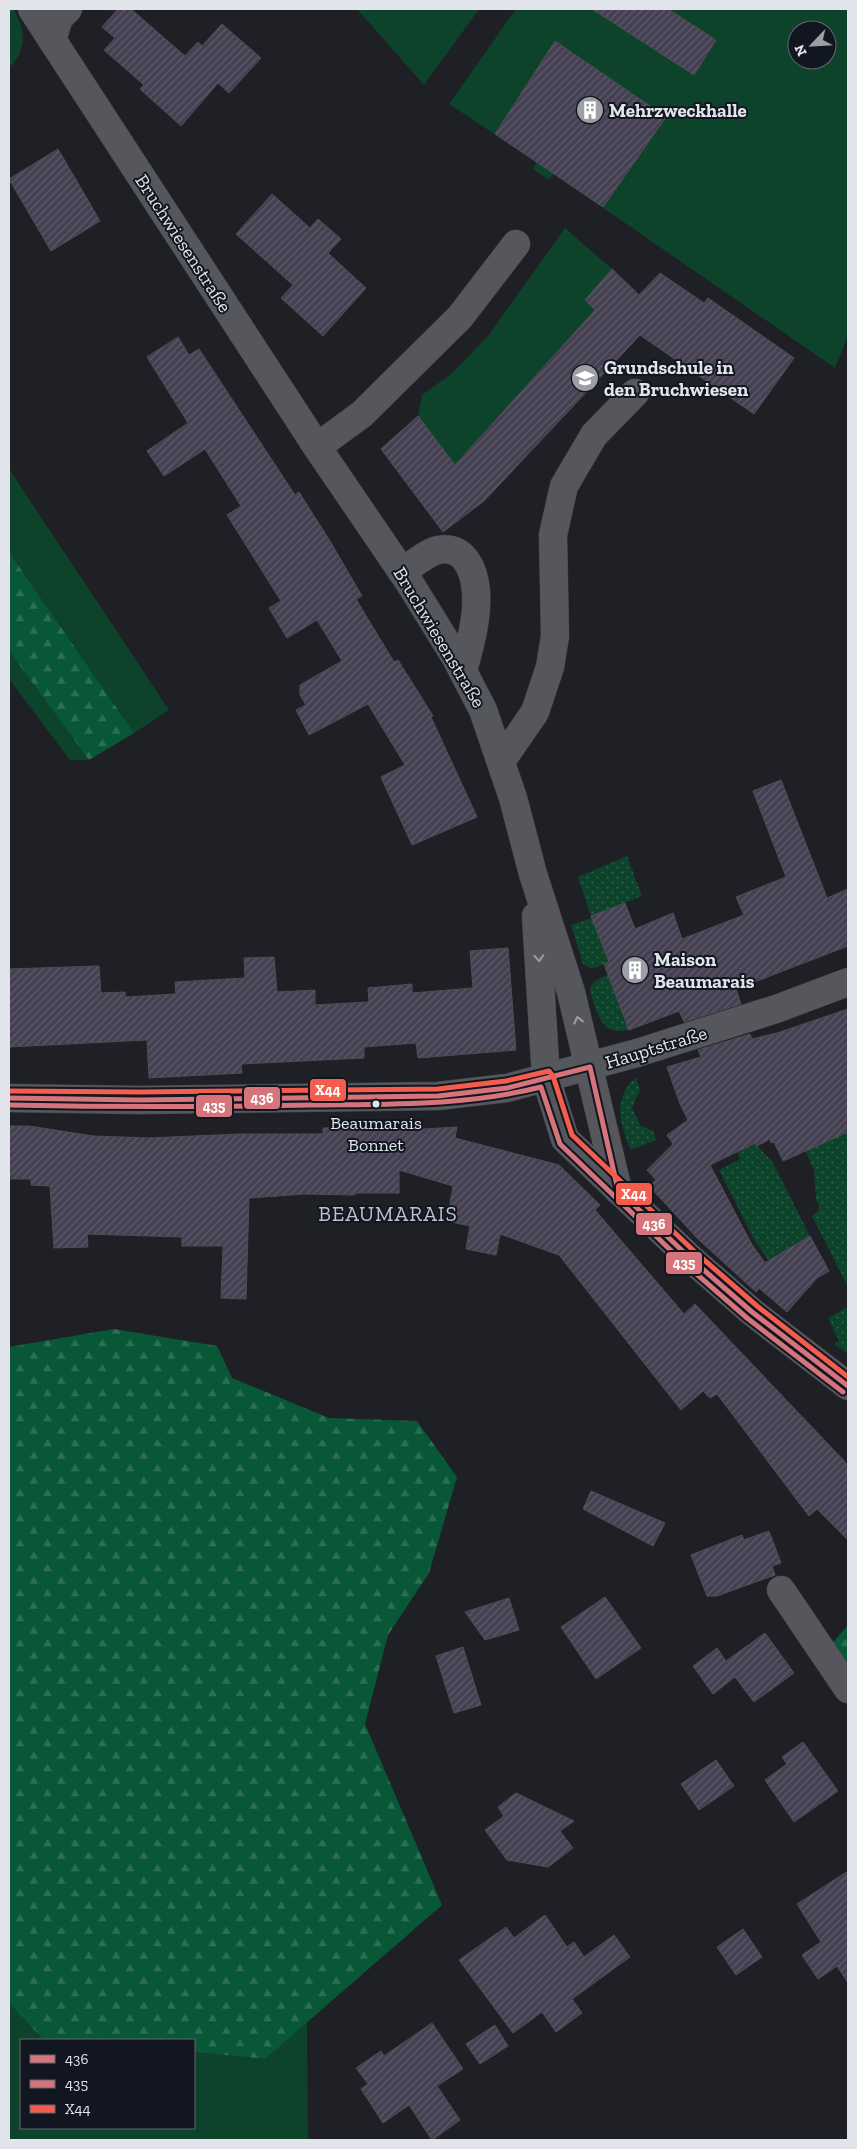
<svg xmlns="http://www.w3.org/2000/svg" width="857" height="2149" font-family="'Zilla Slab',serif">
  <defs>
    <pattern id="forest-firs" width="22" height="20" patternUnits="userSpaceOnUse" patternTransform="scale(1.25)"><rect width="22" height="20" fill="#085736"/><path d="M5 1l3.5 6h-7zM16 11l3.5 6h-7z" fill="#2c6f53"/></pattern>
    <pattern id="park-dots" width="8" height="8" patternUnits="userSpaceOnUse" patternTransform="scale(1.25)"><rect width="8" height="8" fill="#0c432a"/><path d="M2 2h.1M6 6h.1" fill="none" stroke="#2f5e49" stroke-width="1.8" stroke-linecap="round"/></pattern>
    <pattern id="building-hatch" width="6" height="6" patternUnits="userSpaceOnUse" patternTransform="scale(1.25)"><rect width="6" height="6" fill="#443f51"/><path d="M-1 1l2-2M0 6l6-6M5 7l2-2" fill="none" stroke="#5f5b6a"/></pattern>
  </defs>
  <rect width="100%" height="100%" fill="#1f2026"/>
  <!-- grass -->
  <g fill="#0c432a" fill-rule="evenodd">
    <path d="M9,9h5c11,23 14,39 -5,59z"/>
    <polygon points="357,9 479,9 424,85"/>
    <path d="M516,9h332v327l-13,32 -281,-194 -5,6 -16,-11 4,-7 -88,-58zM797,30h30v30h-30z"/>
    <polygon points="565,228 612,269 595,310 455,465 418,416 422,395 450,375 488,336"/>
    <polygon points="9,469 169,710 134,733 9,552"/>
    <polygon points="9,651 89,760 70,760 9,679"/>
    <polygon points="9,2003 42,2038 64,2040 21,2040 21,2128 194,2128 194,2052 265,2059 307,2021 308,2140 9,2140"/>
  </g>
  <!-- forest -->
  <g fill="url(#forest-firs)">
    <polygon points="9,552 134,733 89,760 9,651"/>
    <polygon points="114,1329 217,1346 232,1378 329,1418 417,1421 457,1477 429,1573 388,1635 365,1724 442,1905 265,2059 194,2052 194,2040 64,2040 42,2038 9,2003 9,1347"/>
    <polygon points="848,1625 848,1674 829,1647"/>
  </g>
  <!-- park -->
  <g fill="url(#park-dots)">
    <polygon points="627,856 642,896 591,916 578,877"/>
    <polygon points="592,918 609,962 592,969 583,964 571,925"/>
    <path d="M608,975l21,55c-24,5 -29,-9 -36,-29 -1,-4 -4,-10 -2,-15 3,-6 11,-9 17,-11z"/>
    <path d="M636,1077l4,13 -8,18 9,18 12,5 3,9 -25,10c-12,-26 -18,-52 5,-73z"/>
    <polygon points="821,1116 833,1139 848,1132 848,1287 812,1216 818,1211 819,1207 816,1199 814,1170 797,1133"/>
    <polygon points="753,1138 757,1146 772,1161 810,1236 776,1257 772,1265 755,1241 719,1170 740,1159 735,1147"/>
    <polygon points="848,1307 848,1354 834,1344 839,1341 828,1318"/>
  </g>
  <!-- building -->
  <g fill="url(#building-hatch)" stroke="#4e4e53">
    <polygon points="118,9 131,9 185,56 198,42 202,46 222,24 261,58 229,93 218,83 181,126 140,89 144,85 104,50 115,38 102,27"/>
    <polygon points="592,9 668,9 716,40 694,75"/>
    <polygon points="555,41 666,117 603,207 495,134"/>
    <polygon points="58,149 100,221 51,251 9,179"/>
    <polygon points="272,194 310,228 318,219 341,239 328,253 366,288 323,336 281,298 293,285 236,234"/>
    <polygon points="612,269 639,295 660,273 704,303 708,298 794,358 754,414 640,335 484,501 443,532 381,449 418,416 455,465 595,310 585,300"/>
    <polygon points="178,337 189,355 199,349 295,495 299,492 330,541 362,596 356,599 394,662 398,660 433,716 431,717 477,817 412,845 381,777 405,765 368,704 309,735 296,710 306,705 300,695 300,685 342,661 317,620 287,638 269,608 281,601 227,515 241,506 205,449 164,476 147,451 188,423 147,357"/>
    <polygon points="781,780 827,898 848,889 848,946 736,989 741,1004 684,1022 679,1011 629,1030 604,964 609,962 591,916 625,903 635,929 673,913 682,939 744,915 736,897 786,877 753,791"/>
    <polygon points="508,948 516,1050 418,1058 416,1043 364,1047 364,1058 241,1064 242,1073 149,1078 147,1040 9,1047 9,969 99,966 101,993 125,992 125,997 176,994 175,982 245,978 244,958 274,957 277,992 315,990 315,1005 369,1002 368,988 412,984 412,993 473,988 470,951"/>
    <polygon points="848,1009 848,1132 783,1161 774,1142 771,1143 770,1139 757,1146 755,1143 710,1165 751,1243 765,1263 810,1236 829,1271 817,1278 787,1312 759,1288 756,1292 698,1239 649,1186 656,1180 647,1170 673,1144 667,1135 688,1120 680,1104 667,1067 701,1057 698,1050 750,1034 752,1039 777,1033"/>
    <polygon points="9,1126 29,1126 93,1136 149,1138 239,1134 323,1134 323,1128 375,1127 375,1132 457,1127 455,1138 559,1165 600,1205 595,1210 684,1314 695,1304 848,1465 848,1540 817,1509 809,1516 717,1394 710,1398 703,1391 681,1410 559,1255 500,1234 496,1255 466,1249 470,1226 447,1221 453,1186 399,1170 399,1193 355,1193 355,1195 305,1194 249,1198 246,1299 221,1298 223,1246 182,1246 182,1237 87,1234 88,1247 54,1248 50,1186 31,1185 31,1179 9,1179"/>
    <polygon points="591,1491 665,1523 653,1546 583,1509"/>
    <polygon points="769,1531 781,1563 772,1566 775,1575 717,1596 707,1596 691,1555 742,1535 744,1540"/>
    <polygon points="605,1597 641,1648 596,1679 561,1627"/>
    <polygon points="509,1598 519,1630 485,1640 465,1612"/>
    <polygon points="765,1633 794,1673 754,1702 735,1677 713,1694 693,1666 717,1648 726,1661"/>
    <polygon points="463,1647 481,1705 454,1713 436,1656"/>
    <polygon points="803,1742 838,1791 794,1822 765,1780 787,1764 782,1757"/>
    <polygon points="716,1760 734,1786 699,1810 681,1784"/>
    <polygon points="516,1793 574,1821 560,1831 573,1848 548,1867 507,1860 485,1830 504,1816 498,1807"/>
    <polygon points="848,1871 848,1983 837,1966 818,1979 802,1955 821,1942 797,1904"/>
    <polygon points="545,1915 567,1947 574,1942 584,1957 614,1935 630,1957 572,1999 582,2013 556,2032 542,2012 513,2033 459,1960 506,1927 514,1938"/>
    <polygon points="743,1929 762,1957 736,1975 717,1947"/>
    <polygon points="432,2023 463,2069 437,2086 460,2120 432,2140 409,2105 383,2123 361,2089 368,2084 356,2068 381,2051 384,2056"/>
    <polygon points="495,2025 508,2046 480,2064 466,2044"/>
  </g>
  <g fill="none" stroke-linecap="round" stroke-linejoin="round">
    <!-- minor casing -->
    <g stroke="#3c3e43" stroke-width="29">
      <g id="minor">
        <polyline points="32,9 317,447 409,582 456,658 483,710 513,798 533,874 571,992 618,1190"/>
        <polyline points="52,40 59,18 68,9"/>
        <polyline points="317,447 362,414 460,317 516,244"/>
        <path d="M402,572c9,-6 26,-20 36,-22 26,-5 36,19 38,41 2,26 -6,55 -13,80"/>
        <polyline points="502,760 535,712 550,667 555,636 553,535 564,486 594,435 635,393"/>
        <polyline points="536,916 546,1078 565,1139 690,1258 752,1312 848,1386"/>
        <polyline points="9,1098 139,1100 438,1096 507,1088 637,1053 776,1009 848,982"/>
        <polyline points="781,1590 848,1689"/>
      </g>
    </g>
    <!-- minor -->
    <use href="#minor" stroke="#56575c" stroke-width="28"/>
    <!-- bus-1 casing -->
    <g stroke="#121620" stroke-width="9">
      <polyline id="bus-1" points="9,1098 139,1100 438,1096 507,1088 590,1067 618,1190 690,1258 752,1312 848,1386"/>
    </g>
    <!-- bus-2 casing -->
    <g stroke="#121620" stroke-width="9">
      <path id="bus-2" d="M9,1105c101,2 202,2 303,0 77,-1 154,1 229,-18l19,57 125,120 62,54 96,74"/>
    </g>
    <!-- bus-3 casing -->
    <g stroke="#121620" stroke-width="9">
      <polyline id="bus-3" points="9,1091 139,1092 438,1089 506,1081 549,1071 553,1076 572,1135 695,1252 757,1306 848,1377"/>
    </g>
    <!-- bus-1 -->
    <use href="#bus-1" stroke="#d5747a" stroke-width="5"/>
    <!-- bus-2 -->
    <use href="#bus-2" stroke="#d5747a" stroke-width="5"/>
    <!-- bus-3 -->
    <use href="#bus-3" stroke="#f45d4d" stroke-width="5"/>
  </g>
  <!-- one-way arrows -->
  <defs><path id="oneway-chevron" d="M-2-3.5L2.5 0L-2 3.5" fill="none" stroke-width="1.6" stroke-linecap="round" stroke-linejoin="round" transform="scale(1.25)"/></defs>
  <g stroke="#9c9ea4">
    <use href="#oneway-chevron" transform="translate(539 958) rotate(86)"/>
    <use href="#oneway-chevron" transform="translate(578 1020) rotate(-104)"/>
  </g>
  <!-- icons -->
  <defs>
    <g id="building-disc" transform="scale(1.4375)"><circle r="9.5" fill="#9d9fa6" stroke="#121620"/><path d="M-4-6H4V6H1V3H-1V6H-4ZM-2.5-4.3h1.7v1.8h-1.7ZM.8-4.3h1.7v1.8H.8ZM-2.5-1h1.7V.8h-1.7ZM.8-1h1.7V.8H.8Z" fill="#fff"/></g>
    <g id="school-disc" transform="scale(1.4375)"><circle r="9.5" fill="#9d9fa6" stroke="#121620"/><path d="M0-5L7-2L0 1L-7-2ZM-4 1L0 2.5L4 1V4Q0 6-4 4Z" fill="#fff"/></g>
  </defs>
  <g fill-rule="evenodd">
    <use href="#building-disc" x="590" y="110"/>
    <use href="#school-disc" x="585" y="378"/>
    <use href="#building-disc" x="635" y="970"/>
  </g>
  <!-- markers -->
  <circle fill="#e1e4eb" stroke="#121620" stroke-width="2" cx="376" cy="1104" r="4.5"/>
  <g text-anchor="middle" stroke-width="4" stroke-linejoin="round" paint-order="stroke">
    <!-- bus labels -->
    <g font-size="18" fill="#e1e4eb" stroke="#121620">
      <text x="376" y="1129">Beaumarais<tspan x="376" dy="22">Bonnet</tspan></text>
    </g>
    <!-- poi labels -->
    <g font-size="19" font-weight="bold" fill="#e1e4eb" stroke="#121620" text-anchor="start">
      <text x="609" y="117">Mehrzweckhalle</text>
      <text x="604" y="374">Grundschule in<tspan x="604" dy="22">den Bruchwiesen</tspan></text>
      <text x="654" y="966">Maison<tspan x="654" dy="22">Beaumarais</tspan></text>
    </g>
    <!-- street labels -->
    <g font-size="19" fill="#e1e4eb" stroke="#121620">
      <text transform="translate(184 243) rotate(57)" y="7">Bruchwiesenstraße</text>
      <text transform="translate(440 637) rotate(59)" y="7">Bruchwiesenstraße</text>
      <text transform="translate(656 1047) rotate(-17)" y="7">Hauptstraße</text>
    </g>
    <!-- quarter labels -->
    <g font-size="21" letter-spacing="1" fill="#bdc2d0" stroke="#121620">
      <text x="388" y="1221">BEAUMARAIS</text>
    </g>
  </g>
  <g stroke="#121620" stroke-width="2">
    <rect x="309" y="1078" width="38" height="24" rx="5" fill="#f45d4d"/>
    <rect x="243" y="1086" width="38" height="24" rx="5" fill="#d5747a"/>
    <rect x="195" y="1094" width="38" height="24" rx="5" fill="#d5747a"/>
    <rect x="615" y="1182" width="38" height="24" rx="5" fill="#f45d4d"/>
    <rect x="635" y="1212" width="38" height="24" rx="5" fill="#d5747a"/>
    <rect x="665" y="1251" width="38" height="24" rx="5" fill="#d5747a"/>
  </g>
  <g font-size="14" text-anchor="middle" font-weight="bold" fill="#fff">
    <text x="328" y="1095">X44</text>
    <text x="262" y="1103">436</text>
    <text x="214" y="1111">435</text>
    <text x="634" y="1199">X44</text>
    <text x="654" y="1229">436</text>
    <text x="684" y="1268">435</text>
  </g>
  <!-- border -->
  <rect width="857" height="2149" fill="none" stroke="#e1e4eb" stroke-width="20"/>
  <!-- legend -->
  <rect x="20" y="2039" width="175" height="90" fill="#121620" stroke="#656871"/>
  <rect x="30" y="2055" width="25" height="8" fill="#d5747a" stroke="#656871"/>
  <text x="65" y="2064" font-size="15" fill="#e1e4eb">436</text>
  <rect x="30" y="2080" width="25" height="8" fill="#d5747a" stroke="#656871"/>
  <text x="65" y="2089" font-size="15" fill="#e1e4eb">435</text>
  <rect x="30" y="2105" width="25" height="8" fill="#f45d4d" stroke="#656871"/>
  <text x="65" y="2114" font-size="15" fill="#e1e4eb">X44</text>
  <!-- north arrow -->
  <g transform="translate(812 45) rotate(245)"><circle r="24" fill="#121620" stroke="#656871"/>
  <path d="M0-4L9 19L0 12L-9 19Z" fill="#9d9fa6"/>
  <text y="-8" font-size="14" font-weight="bold" text-anchor="middle" fill="#e1e4eb">N</text>
  </g>
</svg>
